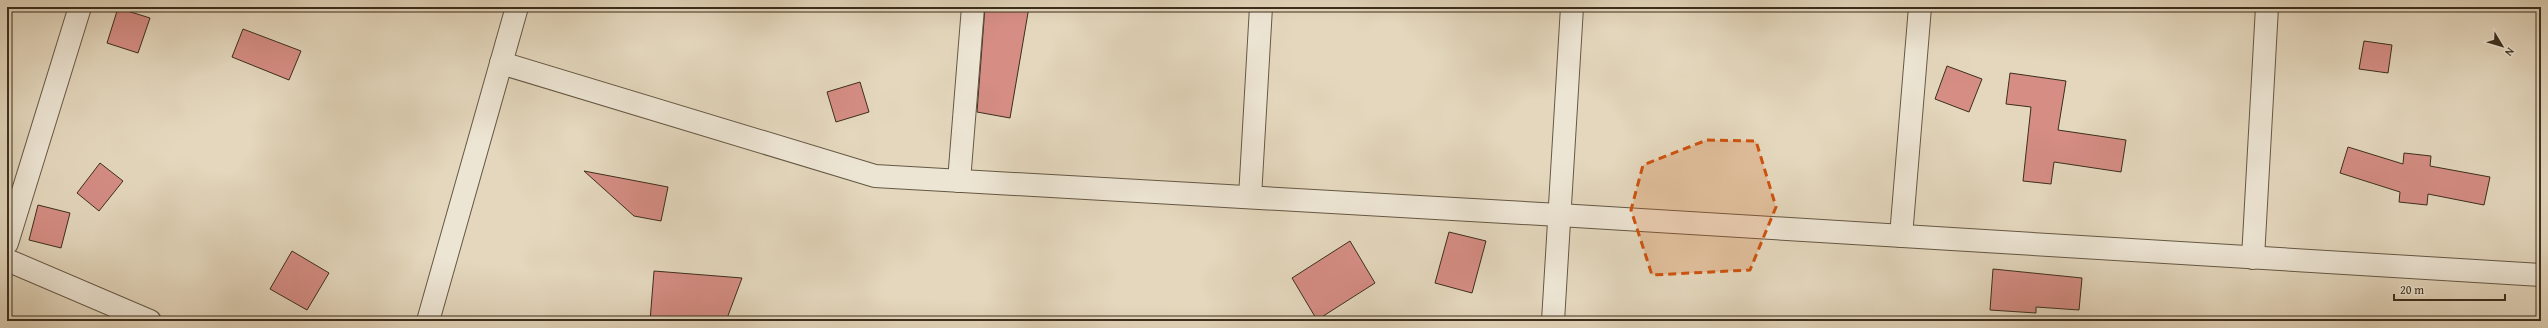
<svg xmlns="http://www.w3.org/2000/svg" width="2548" height="328" font-family="'Gentium Book Plus',serif">
  <rect width="100%" height="100%" fill="#e4d7bd"/>
  <filter id="stains"><feTurbulence type="fractalNoise" baseFrequency=".005" numOctaves="4"/><feColorMatrix values="0 0 0 0 .2 0 0 0 0 .09 0 0 0 0 .02 0 0 0 .5 -.17"/></filter>
  <radialGradient id="worn" r=".72"><stop offset=".6" stop-color="#630" stop-opacity="0"/><stop offset="1" stop-color="#630" stop-opacity=".3"/></radialGradient>
  <!-- building -->
  <g fill="#d58d84" stroke="#3b2e1c">
    <polygon points="985,7 1029,7 1010,118 977,112"/>
    <polygon points="118,8 150,18 138,53 107,43"/>
    <polygon points="243,29 301,51 289,80 232,57"/>
    <polygon points="2364,41 2392,45 2388,73 2359,69"/>
    <polygon points="1947,66 1982,79 1969,112 1935,99"/>
    <polygon points="2010,73 2066,81 2058,130 2126,140 2121,172 2054,162 2051,184 2023,181 2031,107 2006,104"/>
    <polygon points="860,82 869,112 836,122 827,92"/>
    <polygon points="2348,147 2403,164 2404,153 2431,156 2430,166 2490,177 2484,205 2428,194 2427,205 2399,202 2400,192 2340,173"/>
    <polygon points="100,163 123,181 99,211 77,193"/>
    <polygon points="584,171 668,187 661,221 634,216"/>
    <polygon points="38,205 70,213 61,248 29,240"/>
    <polygon points="1449,232 1486,241 1472,293 1435,283"/>
    <polygon points="1350,241 1375,283 1317,320 1292,278"/>
    <polygon points="292,251 329,273 307,310 270,289"/>
    <polygon points="1993,269 2082,278 2079,310 2036,307 2036,313 1990,310"/>
    <polygon points="654,271 742,278 726,321 650,321"/>
  </g>
  <g fill="none" stroke-linecap="round" stroke-linejoin="round">
    <!-- street casing -->
    <g stroke="#655844" stroke-width="24">
      <g id="street">
        <polyline points="501,63 875,176 1559,215 2541,275"/>
        <polyline points="959,181 973,7"/>
        <polyline points="1250,197 1261,7"/>
        <polyline points="1901,236 1920,7"/>
        <polyline points="7,243 80,7"/>
        <polyline points="2253,258 2267,7"/>
        <polyline points="7,260 150,321"/>
        <polyline points="428,321 517,7"/>
        <polyline points="1553,321 1572,7"/>
      </g>
    </g>
    <!-- street -->
    <use href="#street" stroke="#ede5d4" stroke-width="22"/>
  </g>
  <!-- marked area -->
  <path fill="#ce530e" fill-opacity="0.2" stroke="#ce530e" stroke-width="3" stroke-dasharray="8 5" stroke-linejoin="round" d="M1707,140l49,1 20,66 -26,63 -98,5 -21,-65 12,-45z"/>
  <!-- margin -->
  <rect width="2548" height="328" fill="none" stroke="#e4d7bd" stroke-width="24"/>
  <rect x="8" y="8" width="2532" height="312" fill="none" stroke="#3b2e1c" stroke-width="2"/>
  <rect x="12" y="12" width="2524" height="304" fill="none" stroke="#3b2e1c"/>
  <!-- north arrow -->
  <g transform="translate(2502 46) rotate(128)" stroke="#ede5d4" stroke-width="3" paint-order="stroke">
  <path d="M0-3L7 15L0 10L-7 15Z" fill="#3b2e1c"/>
  <text y="-6" font-size="11" font-weight="bold" text-anchor="middle" fill="#3b2e1c">N</text>
  </g>
  <!-- scale -->
  <path d="M2394 294v6h111v-6" fill="none" stroke="#3b2e1c" stroke-width="2"/>
  <text x="2400" y="294" font-size="12" fill="#3b2e1c" stroke="#ede5d4" stroke-width="3" paint-order="stroke">20 m</text>
  <rect width="100%" height="100%" filter="url(#stains)"/>
  <rect width="100%" height="100%" fill="url(#worn)"/>
</svg>
